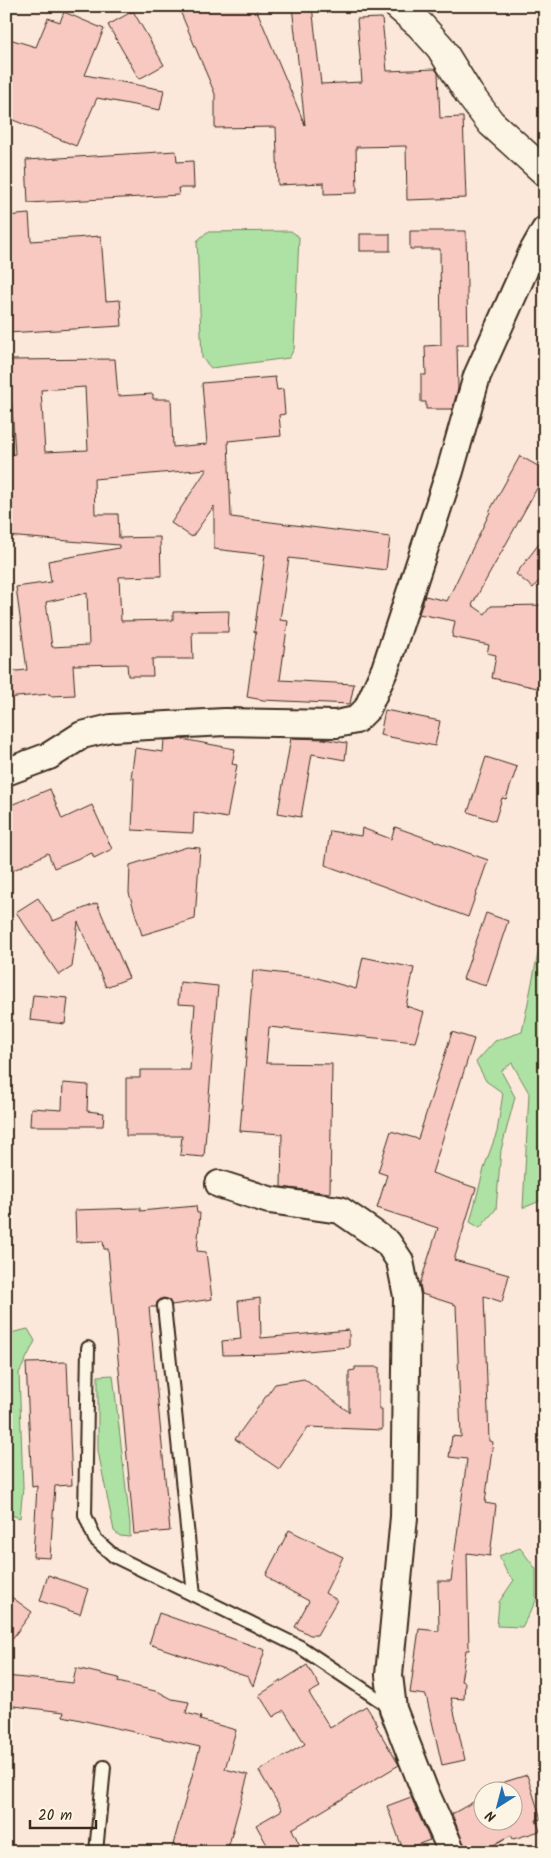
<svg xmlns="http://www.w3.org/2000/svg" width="551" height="1858" font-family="Kalam,sans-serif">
  <rect width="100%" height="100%" fill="#fbe8da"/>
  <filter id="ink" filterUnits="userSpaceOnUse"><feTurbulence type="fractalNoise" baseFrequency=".02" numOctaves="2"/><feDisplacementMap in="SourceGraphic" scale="10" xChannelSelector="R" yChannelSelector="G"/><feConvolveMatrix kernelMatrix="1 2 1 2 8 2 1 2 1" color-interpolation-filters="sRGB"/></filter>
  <g filter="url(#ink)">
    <!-- green -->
    <g fill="#aee2a4" stroke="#748661">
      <polygon points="291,231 299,237 294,349 289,358 211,368 202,358 197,241 207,232"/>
      <polygon points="545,919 545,1175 540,1201 523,1208 529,1093 512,1063 501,1071 515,1097 501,1150 496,1209 480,1228 470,1222 485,1165 497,1132 503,1093 486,1081 476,1062 495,1041 522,1032"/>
      <polygon points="28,1329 35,1341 19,1373 23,1487 20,1518 11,1515 6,1503 6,1334"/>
      <polygon points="113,1375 130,1524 130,1537 120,1536 114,1531 98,1451 98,1376"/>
      <polygon points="520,1548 536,1569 536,1601 522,1627 497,1626 499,1602 514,1580 507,1573 499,1556"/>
    </g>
    <!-- building -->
    <g fill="#f8c9c0" stroke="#3b2a1e" fill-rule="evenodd">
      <polygon points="178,6 255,6 305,125 292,6 312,6 321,84 362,82 357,19 382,18 387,71 435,69 438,73 440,118 463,117 466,198 407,200 406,146 356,147 357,193 324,194 324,183 278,185 276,127 215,128 215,94"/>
      <polygon points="133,11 164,65 139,79 108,25"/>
      <polygon points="64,12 104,29 85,75 164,90 160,110 97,98 76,146 6,117 6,38 36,47 48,18 60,22"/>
      <polygon points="176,151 177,162 193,161 194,188 178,188 179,195 28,203 26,160"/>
      <polygon points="29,214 31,241 101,236 106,301 120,300 122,326 7,333 6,216"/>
      <polygon points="410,231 466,231 468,345 457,345 458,389 452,409 426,409 426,402 421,402 421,375 426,375 425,346 441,345 440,249 410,249"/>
      <rect x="360" y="234" width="30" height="17"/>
      <path d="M115,359l3,37 35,-2v5h18l2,48 34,-3 -5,-61 73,-6 2,13 6,-1 2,25 -6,1 2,21 -53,5 3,76 159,20 -4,33 -97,-12 -9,62 8,1 -8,59 74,4 -4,20 -87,-4 -16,-3 9,-65h-2l11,-77 -51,-6v-43l-22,31 -21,-14 36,-54 -113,10 1,35h23l1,24 41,-1 1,39 -42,1 2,44 52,-1v-8l56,-1 -1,21h-36l1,27h-41l1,17h-25l-1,-12 -54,1 2,30 -25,1v-2l-44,4v-26l21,-2 -11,-83 35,-5 -3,-21 71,-13v-3l-113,-9v-17h7l-5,-64 7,-1 -6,-94zM85,387l3,63 -43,2 -4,-62zM87,593l2,52 -37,2 -6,-45z"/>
      <polygon points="520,456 545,470 545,474 472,605 485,614 491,606 545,605 545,677 542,689 492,678 496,655 487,653 489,645 452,637 455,621 419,614 425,596 447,601 490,512 489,512"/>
      <polygon points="545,536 545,573 533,588 516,574"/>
      <polygon points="385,710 440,721 435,746 380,735"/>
      <polygon points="291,738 324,739 347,743 345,760 312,754 301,817 278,813"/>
      <polygon points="182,739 235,749 232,764 237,765 227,818 194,812 193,833 132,830 134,778 131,778 135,748 163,752 164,740"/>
      <polygon points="486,757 517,767 506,799 502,798 495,821 468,812"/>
      <polygon points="50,789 62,819 92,805 112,849 94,858 92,853 54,868 48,853 6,874 6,807"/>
      <polygon points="395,827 488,860 468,917 325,865 330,831 361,836 362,828 391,839"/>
      <polygon points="187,847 200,848 195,919 142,935 129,893 130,865"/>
      <polygon points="38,898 53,921 97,903 129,978 106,987 78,922 72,967 59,975 16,912"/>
      <polygon points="486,913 508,921 486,986 463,979"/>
      <polygon points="363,957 414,968 406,1006 424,1012 415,1042 269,1027 266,1063 332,1064 330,1193 281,1187 282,1134 240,1131 253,970 314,977 356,989"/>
      <polygon points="180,982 218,986 204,1157 180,1155 182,1136 126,1136 126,1078 140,1078 140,1070 190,1070 195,1005 178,1004"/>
      <polygon points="33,995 68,998 65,1024 30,1020"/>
      <polygon points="452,1032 474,1039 432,1173 476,1188 454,1260 509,1275 502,1302 484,1296 489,1441 493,1442 485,1503 496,1505 490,1556 467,1553 469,1650 466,1650 461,1681 465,1682 464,1699 451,1698 465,1760 442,1765 426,1695 410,1693 419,1629 439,1631 438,1581 451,1581 467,1459 449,1457 452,1436 461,1437 456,1305 422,1294 420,1284 438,1228 377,1208 387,1175 378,1172 391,1131 418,1139"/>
      <polygon points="63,1083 88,1085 87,1111 104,1113 103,1126 30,1126 31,1108 62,1110"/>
      <polygon points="196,1206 197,1213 200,1213 197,1251 206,1252 212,1299 172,1305 168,1299 163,1298 157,1302 156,1307 149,1307 170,1531 134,1534 108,1249 104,1249 103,1241 76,1242 75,1210 140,1208 140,1211"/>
      <polygon points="260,1298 261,1338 349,1330 349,1347 276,1354 223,1355 222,1341 241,1339 238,1301"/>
      <polygon points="67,1362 72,1485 55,1486 50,1558 33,1557 37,1486 32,1487 26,1363"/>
      <polygon points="355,1367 379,1367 379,1409 382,1409 382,1430 308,1427 279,1469 235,1439 275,1384 304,1379 349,1412 349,1371 355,1370"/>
      <polygon points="289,1530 343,1557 325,1593 337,1600 317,1635 310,1635 295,1627 309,1601 274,1582 266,1575"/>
      <polygon points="48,1575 88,1589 80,1614 40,1601"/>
      <polygon points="6,1593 32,1612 6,1647"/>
      <polygon points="159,1613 265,1650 253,1686 248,1677 149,1644"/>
      <polygon points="307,1665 320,1687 309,1693 330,1728 366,1706 378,1725 376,1726 399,1765 292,1829 303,1852 271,1852 256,1825 282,1810 259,1771 305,1744 284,1710 273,1717 259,1695"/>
      <polygon points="76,1668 119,1678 118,1682 159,1692 172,1699 189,1702 186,1713 201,1717 200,1720 236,1730 225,1769 248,1775 227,1852 171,1852 200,1747 63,1716 64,1712 6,1705 6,1676 73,1683"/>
      <polygon points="527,1775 541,1819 536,1820 540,1831 513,1839 511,1835 481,1852 467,1852 452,1814 484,1796 484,1820 514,1820 514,1790 494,1790 497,1789 495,1785"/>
      <polygon points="411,1797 430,1840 403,1850 387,1806"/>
    </g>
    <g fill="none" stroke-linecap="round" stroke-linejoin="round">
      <!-- service casing -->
      <g stroke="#3b2a1e" stroke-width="16">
        <g id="service">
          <polyline points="164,1306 194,1595"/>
          <polyline points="88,1348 85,1515 95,1539 114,1556 300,1647 393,1709"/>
          <polyline points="96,1852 104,1767"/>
        </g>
      </g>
      <!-- minor casing -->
      <g stroke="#3b2a1e" stroke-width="30">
        <g id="minor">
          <polyline points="6,772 49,756 82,735 111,728 225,722 336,724 356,720 367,709 385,669 450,471 477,376 532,253 545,230"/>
          <polyline points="219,1184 269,1200 340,1210 388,1243 400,1261 407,1296 404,1517 389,1675 393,1709 424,1789 452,1852"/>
        </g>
      </g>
      <!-- tertiary casing -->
      <g stroke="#3b2a1e" stroke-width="31">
        <polyline id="tertiary" points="398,6 420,25 440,47 469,94 491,123 545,172"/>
      </g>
      <!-- service -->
      <use href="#service" stroke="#fcf5e5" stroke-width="12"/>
      <!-- minor -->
      <use href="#minor" stroke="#fcf5e5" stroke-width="26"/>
      <!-- tertiary -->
      <use href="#tertiary" stroke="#fcf5e5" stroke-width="28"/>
    </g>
  </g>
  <!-- margin -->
  <rect width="551" height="1858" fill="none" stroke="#fcf5e5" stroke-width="25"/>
  <rect x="12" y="12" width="526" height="1833" fill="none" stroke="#3b2a1e" stroke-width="2" filter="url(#ink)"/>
  <!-- north arrow -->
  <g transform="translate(498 1806) rotate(216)"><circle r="24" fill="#fcf5e5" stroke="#afa495"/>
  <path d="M0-4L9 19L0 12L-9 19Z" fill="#1f6fb2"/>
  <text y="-8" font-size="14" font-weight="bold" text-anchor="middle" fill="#3b2a1e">N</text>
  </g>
  <!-- scale -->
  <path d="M30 1820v8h66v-8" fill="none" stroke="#3b2a1e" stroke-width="2.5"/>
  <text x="38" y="1820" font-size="15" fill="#3b2a1e" stroke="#fcf5e5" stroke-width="4" paint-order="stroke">20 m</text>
</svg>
